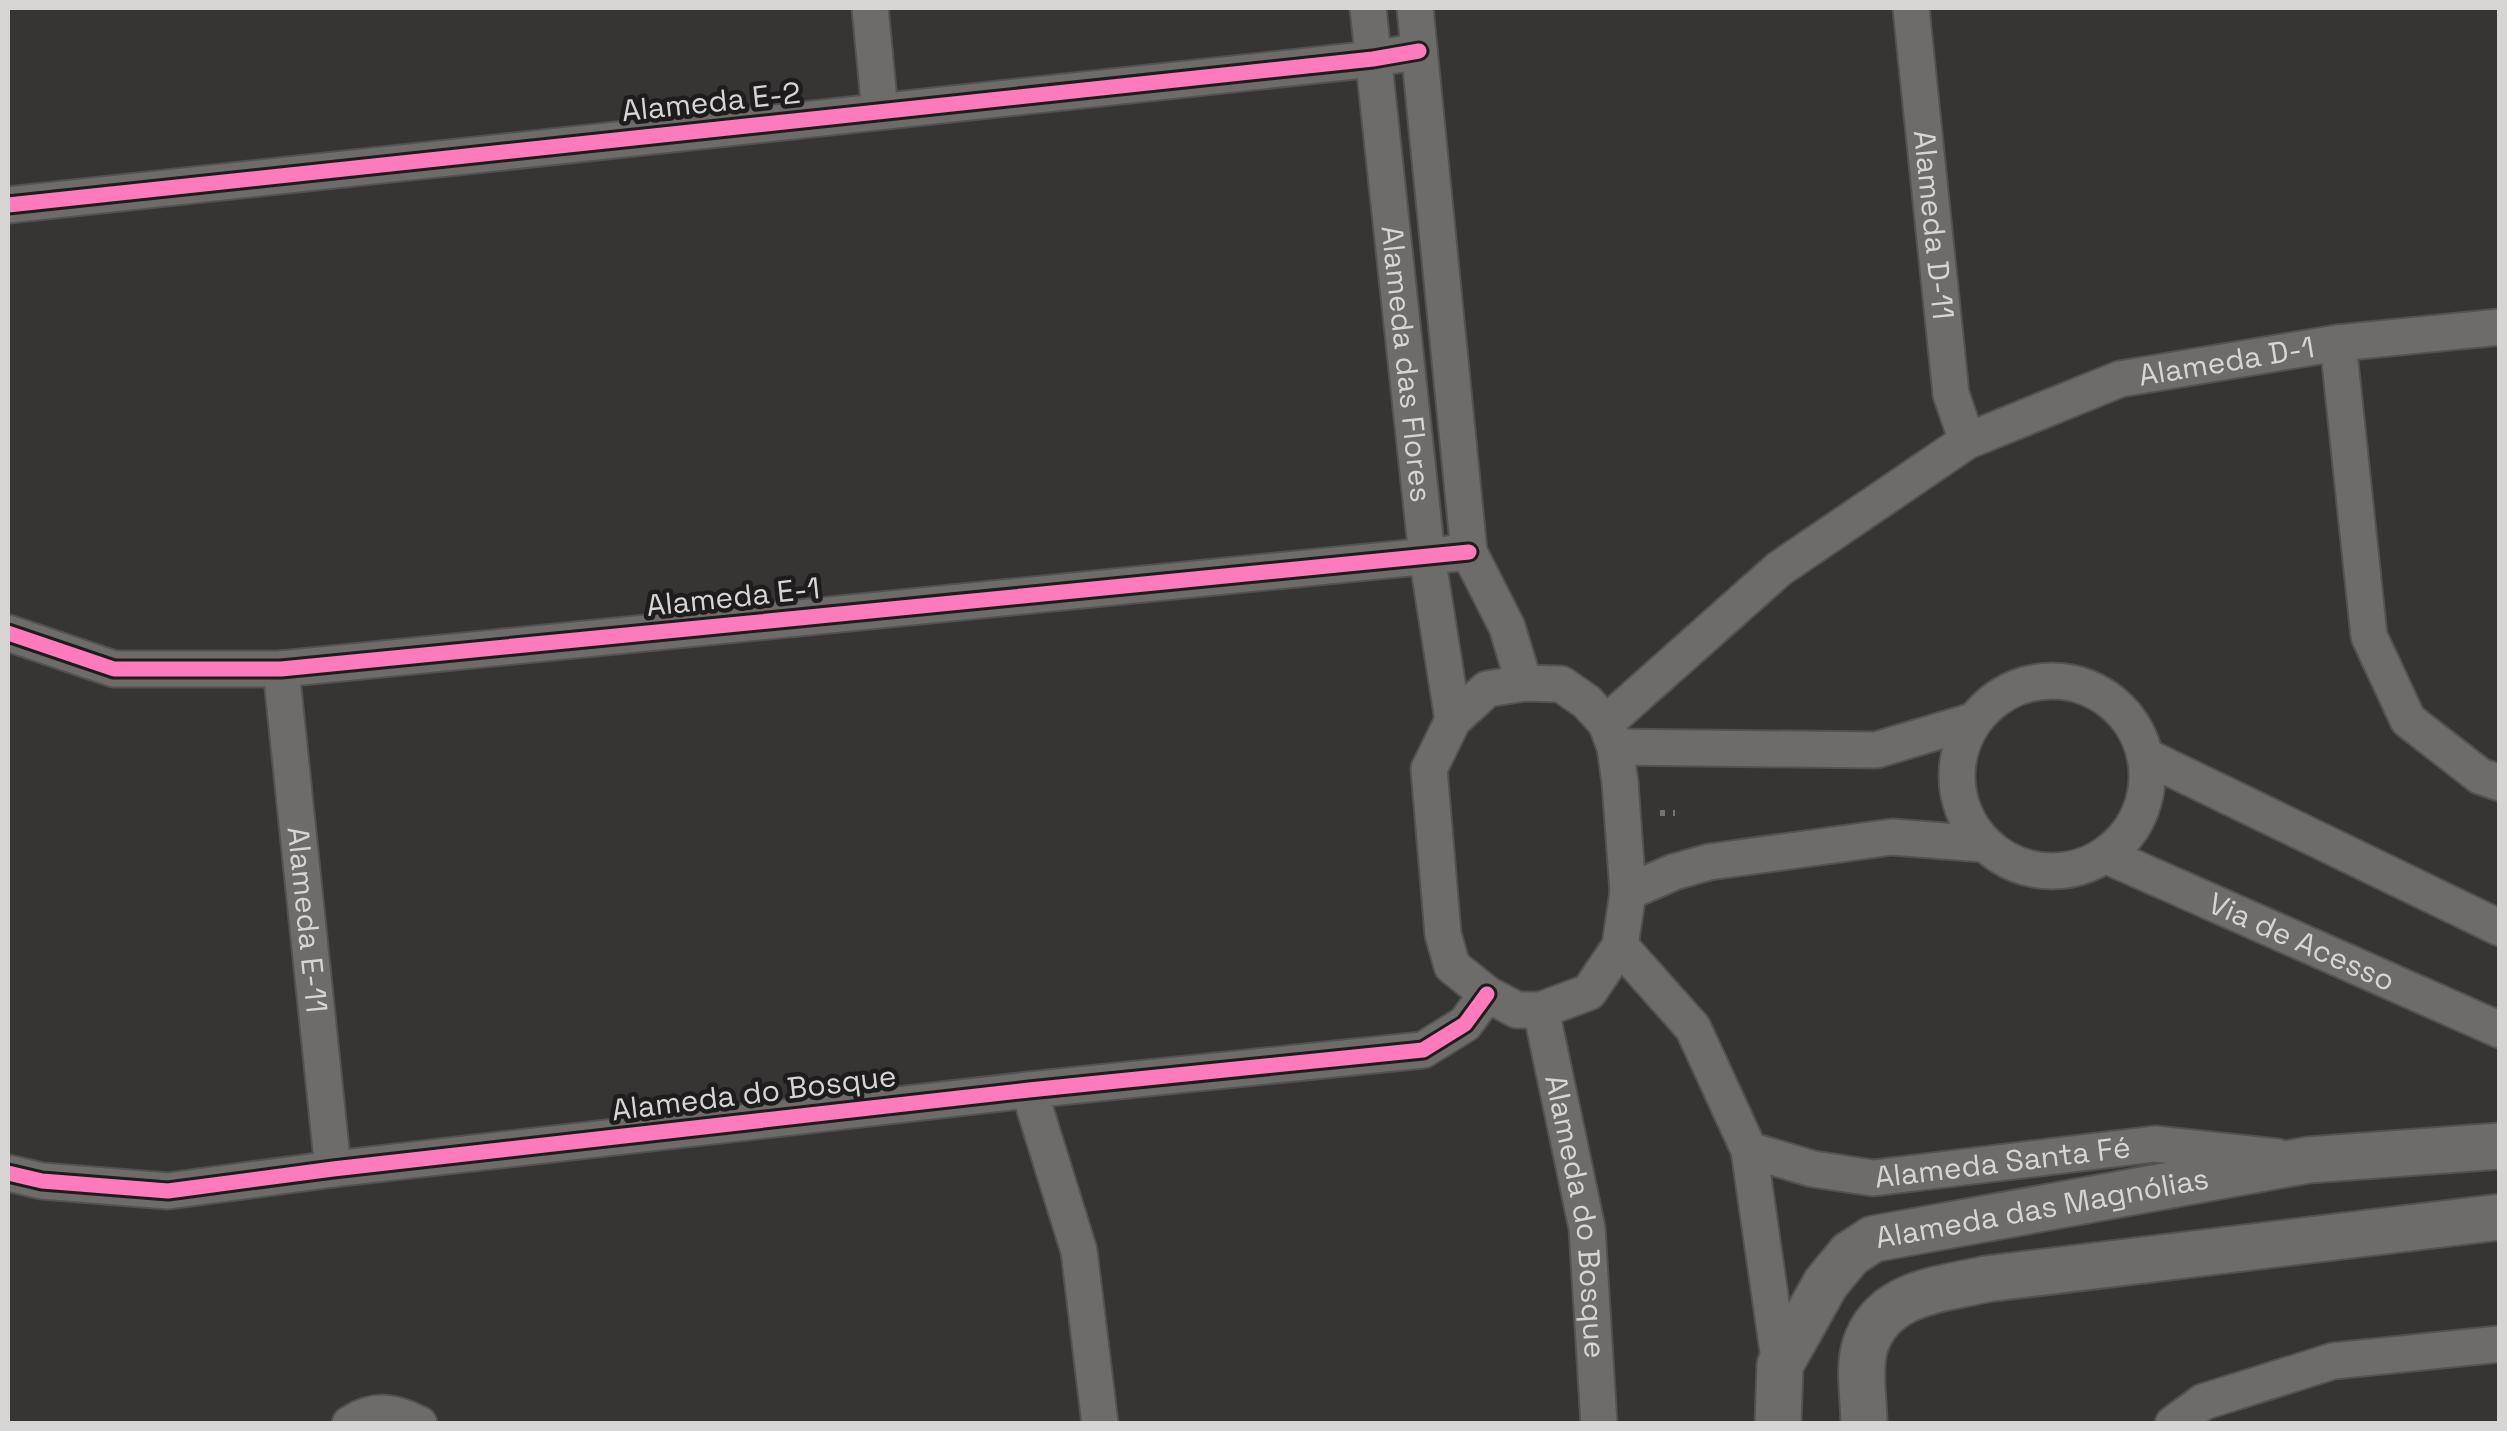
<svg xmlns="http://www.w3.org/2000/svg" width="2507" height="1431" font-family="'Space Grotesk',sans-serif">
  <rect width="100%" height="100%" fill="#363534"/>
  <g fill="none" stroke-linecap="round" stroke-linejoin="round">
    <!-- minor casing -->
    <g stroke="#535251" stroke-width="39">
      <g id="minor">
        <polyline points="870,8 880,111"/>
        <path id="s1" d="M1368,8l59,548 26,164"/>
        <polyline points="1415,8 1469,552 1507,627 1524,683"/>
        <path id="s2" d="M1911,8l40,386 16,47"/>
        <polyline points="8,205 1373,59 1419,51"/>
        <polyline points="2338,343 2369,636 2408,720 2480,776 2500,783"/>
        <polyline points="8,633 114,669 281,669 1469,552"/>
        <path id="s3" d="M281,669l52,500"/>
        <circle cx="2052" cy="776" r="95"/>
        <polygon points="1524,683 1561,684 1587,702 1606,723 1615,747 1620,782 1628,892 1620,946 1589,992 1541,1010 1517,1010 1487,994 1452,966 1443,934 1429,769 1453,720 1487,689"/>
        <path id="s4" d="M1606,723l173,-154 188,-128 153,-62 218,-36 162,-16"/>
        <polyline points="1615,747 1876,750 1973,721"/>
        <polyline points="2145,756 2500,928"/>
        <path id="s5" d="M2105,855l395,175"/>
        <polyline points="1628,892 1674,872 1709,862 1892,837 1984,844"/>
        <polyline points="1620,946 1693,1028 1749,1150 1780,1365"/>
        <path id="s6" d="M1541,1010l46,218 12,196"/>
        <polyline points="1029,1090 1079,1251 1100,1424"/>
        <path id="s7" d="M1749,1150l64,19 60,9 282,-34 122,13"/>
        <polyline points="8,1173 42,1181 168,1191 333,1169 1029,1090 1423,1050 1465,1024 1487,994"/>
        <path d="M350,1424c24,-16 44,-13 69,0"/>
        <polyline points="2173,1424 2203,1402 2333,1361 2500,1344"/>
      </g>
    </g>
    <!-- tertiary casing -->
    <g stroke="#535251" stroke-width="49">
      <g id="tertiary">
        <path id="s8" d="M1778,1424l2,-59 46,-82 24,-29 23,-15 435,-79 192,-14"/>
        <path d="M1864,1424c0,-24 -6,-56 1,-78 17,-54 74,-56 121,-67l514,-62"/>
      </g>
    </g>
    <!-- path -->
    <polyline stroke="#747372" stroke-width="6" stroke-dasharray="5 8" stroke-linecap="butt" points="1660,813 1675,813"/>
    <!-- minor -->
    <use href="#minor" stroke="#6d6c6b" stroke-width="35"/>
    <!-- tertiary -->
    <use href="#tertiary" stroke="#6d6c6b" stroke-width="45"/>
    <!-- cycleway casing -->
    <g stroke="#1e1c1c" stroke-width="21">
      <g id="cycleway">
        <polyline points="8,205 1373,59 1419,51"/>
        <polyline points="8,633 114,669 281,669 1469,552"/>
        <polyline points="8,1173 42,1181 168,1191 333,1169 1029,1090 1423,1050 1465,1024 1487,994"/>
      </g>
    </g>
    <!-- cycleway -->
    <use href="#cycleway" stroke="#fd7abc" stroke-width="15"/>
  </g>
  <g text-anchor="middle" stroke-width="9" stroke-linejoin="round" paint-order="stroke">
    <!-- street labels -->
    <g font-size="30" fill="#d7d5d4" stroke="#1e1c1c">
      <text transform="translate(711 102) rotate(-6)" y="10">Alameda E-2</text>
      <text dy="10" stroke="none"><textPath href="#s2" startOffset="218">Alameda D-11</textPath></text>
      <text dy="10" stroke="none"><textPath href="#s4" startOffset="732">Alameda D-1</textPath></text>
      <text dy="10" stroke="none"><textPath href="#s1" startOffset="358">Alameda das Flores</textPath></text>
      <text transform="translate(733 597) rotate(-6)" y="10">Alameda E-1</text>
      <text dy="10" stroke="none"><textPath href="#s3" startOffset="252">Alameda E-11</textPath></text>
      <text dy="10" stroke="none"><textPath href="#s5" startOffset="215">Via de Acesso</textPath></text>
      <text transform="translate(754 1093) rotate(-7)" y="10">Alameda do Bosque</text>
      <text dy="10" stroke="none"><textPath href="#s7" startOffset="258">Alameda Santa Fé</textPath></text>
      <text dy="10" stroke="none"><textPath href="#s8" startOffset="390">Alameda das Magnólias</textPath></text>
      <text dy="10" stroke="none"><textPath href="#s6" startOffset="210">Alameda do Bosque</textPath></text>
    </g>
  </g>
  <!-- border -->
  <rect width="2507" height="1431" fill="none" stroke="#d7d5d4" stroke-width="20"/>
</svg>
